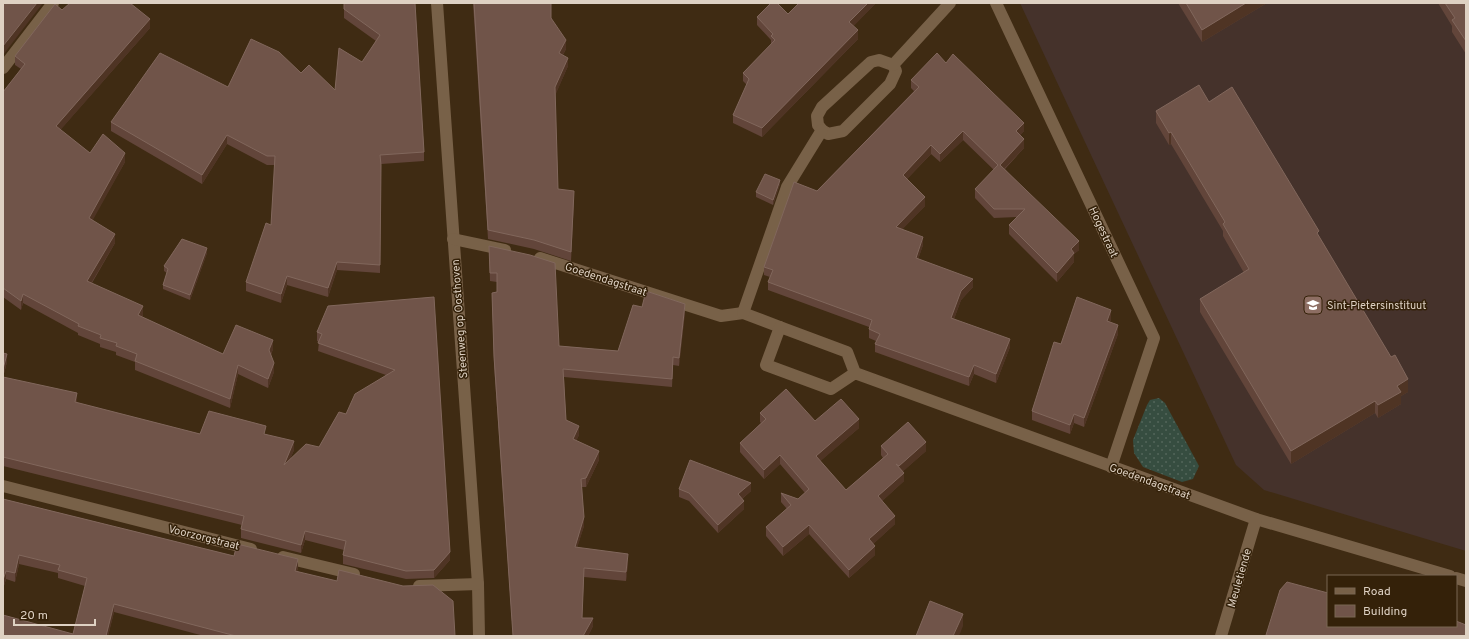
<svg xmlns="http://www.w3.org/2000/svg" width="1469" height="639" font-family="Overpass,sans-serif">
  <defs>
    <pattern id="grass-dots" width="8" height="8" patternUnits="userSpaceOnUse"><rect width="8" height="8" fill="#364d40"/><path d="M2 2h.1M6 6h.1" fill="none" stroke="#53665a" stroke-width="1.8" stroke-linecap="round"/></pattern>
  </defs>
  <rect width="100%" height="100%" fill="#3f2b13"/>
  <!-- education -->
  <polygon fill="#45322b" points="1020,3 1466,3 1466,551 1264,490 1236,465"/>
  <!-- grass -->
  <polygon fill="url(#grass-dots)" points="1159,398 1165,403 1199,466 1193,479 1182,482 1143,467 1134,453 1133,440 1147,405 1150,400"/>
  <g fill="none" stroke-linecap="round" stroke-linejoin="round">
    <!-- minor -->
    <g stroke="#786148" stroke-width="12">
      <polyline points="437,3 478,584 479,636"/>
      <polyline points="996,3 1154,338 1111,467"/>
      <polygon points="879,60 893,65 896,71 890,84 843,131 828,134 822,130 818,125 817,116 822,107 871,62"/>
      <polyline points="893,65 950,3"/>
      <polyline points="3,68 53,3"/>
      <polyline points="453,239 505,250"/>
      <polyline points="540,258 721,316 743,313 780,327"/>
      <polyline points="743,313 787,187 822,130"/>
      <polyline points="855,373 831,389 766,365 780,327 847,352 855,373 1256,519 1450,576"/>
      <polyline points="3,486 251,549"/>
      <polyline points="283,557 354,574"/>
      <polyline points="1456,578 1466,581"/>
      <polyline points="419,586 478,584"/>
      <polyline points="1221,636 1256,519"/>
    </g>
  </g>
  <!-- wall -->
  <g fill="#62453a">
    <polygon points="415,3 424,152 424,161 381,164 380,273 337,270 328,297 287,285 281,303 246,291 246,282 271,225 275,165 267,165 227,144 202,184 111,131 111,122 228,87 301,73 335,90 362,62 376,41 344,18 344,9"/>
    <polygon points="473,3 552,3 551,4 551,18 566,49 563,55 568,66 555,95 558,189 574,199 571,261 534,249 488,239"/>
    <polygon points="799,3 876,3 853,26 858,39 762,137 733,123 733,115 747,85 743,81 743,73 771,44 771,40 757,25 757,17 788,14"/>
    <polygon points="1178,3 1267,3 1202,42"/>
    <polygon points="1438,3 1466,3 1466,54 1452,32 1452,26"/>
    <polygon points="62,10 150,28 60,130 90,153 125,162 92,220 115,243 92,283 143,315 142,317 223,354 273,349 271,355 274,372 268,388 238,374 230,408 135,370 135,362 116,355 116,352 100,347 100,344 78,335 78,333 23,303 21,310 3,297 3,92 21,69 15,65 15,56"/>
    <polygon points="946,63 1024,131 1020,135 1024,148 1005,169 1079,250 1074,254 1074,262 1057,282 1009,234 1009,225 1017,217 994,218 975,198 975,189 994,170 963,140 940,162 931,154 907,179 925,206 902,229 923,245 918,259 973,287 961,300 954,319 1010,347 996,383 974,374 969,386 875,352 875,344 876,341 869,338 869,327 768,290 768,282 770,277 764,275 764,267 817,191 914,91 911,88 911,80"/>
    <polygon points="1209,102 1319,236 1408,392 1401,396 1401,404 1378,418 1375,413 1291,464 1200,312 1200,299 1244,273 1223,236 1223,231 1171,144 1169,145 1156,123 1156,111"/>
    <polygon points="780,184 773,205 756,197 756,192"/>
    <polygon points="489,246 559,346 618,351 642,307 685,312 679,366 673,365 672,387 564,377 566,420 579,435 576,441 599,460 586,487 582,487 584,526 577,547 628,563 626,581 584,577 582,618 593,626 588,636 513,636 494,365 492,293 497,292 497,282 490,281"/>
    <polygon points="207,253 190,300 163,289 163,285 167,273 164,271 164,266"/>
    <polygon points="434,297 450,560 434,578 406,579 343,564 343,555 344,550 305,540 301,553 241,538 241,529 242,525 3,466 3,353 7,362 3,377 77,403 200,434 266,434 294,450 290,459 319,447 346,414 386,375 318,351 319,342 317,341 317,332"/>
    <polygon points="1111,319 1110,322 1118,334 1084,427 1074,423 1070,434 1032,420 1032,411 1061,344"/>
    <polygon points="760,413 859,428 820,461 846,490 883,458 881,455 881,446 926,451 903,471 904,481 882,501 895,524 873,544 875,555 849,578 809,534 783,556 766,536 766,527 787,509 781,502 781,493 798,499 805,493 780,464 764,479 740,452 740,443 761,423 760,422"/>
    <polygon points="679,489 751,491 742,499 744,509 718,533 689,501 679,497"/>
    <polygon points="3,499 234,556 298,568 297,571 455,636 204,636 114,612 108,636 3,636 73,634 85,586 58,578 58,573 19,564 15,582 6,579 3,589"/>
  </g>
  <!-- shaded-wall -->
  <g fill="#4f3424">
    <polygon points="37,3 43,3 3,55 3,46"/>
    <polygon points="868,3 876,3 849,31 849,22"/>
    <polygon points="1246,3 1267,3 1202,42 1202,30"/>
    <polygon points="150,19 150,28 56,135 56,126"/>
    <polygon points="858,30 858,39 762,137 762,128"/>
    <polygon points="566,40 566,49 559,62 559,53"/>
    <polygon points="568,58 568,66 555,96 555,87"/>
    <polygon points="1024,123 1024,131 1016,140 1016,131"/>
    <polygon points="963,131 963,140 940,162 940,154"/>
    <polygon points="1171,132 1171,144 1169,145 1169,133"/>
    <polygon points="227,135 227,144 202,184 202,175"/>
    <polygon points="1024,139 1024,148 1000,173 1000,165"/>
    <polygon points="931,145 931,154 903,183 903,175"/>
    <polygon points="125,153 125,162 89,227 89,218"/>
    <polygon points="780,180 780,184 773,205 773,200"/>
    <polygon points="574,191 574,199 571,261 571,252"/>
    <polygon points="925,197 925,206 896,236 896,227"/>
    <polygon points="115,234 115,243 87,290 87,281"/>
    <polygon points="923,237 923,245 916,266 916,258"/>
    <polygon points="1079,241 1079,250 1074,254 1074,262 1057,282 1057,273 1071,249"/>
    <polygon points="207,248 207,253 190,300 190,295"/>
    <polygon points="337,262 337,270 328,297 328,288"/>
    <polygon points="287,276 287,285 281,303 281,294"/>
    <polygon points="973,279 973,287 961,300 951,327 951,318 961,291"/>
    <polygon points="23,294 23,303 21,310 21,301"/>
    <polygon points="685,304 685,312 679,366 679,358"/>
    <polygon points="143,306 143,315 138,324 138,315"/>
    <polygon points="1111,310 1111,319 1107,330 1107,321"/>
    <polygon points="1118,325 1118,334 1084,427 1084,418"/>
    <polygon points="1010,339 1010,347 996,383 996,374"/>
    <polygon points="273,340 273,349 269,359 269,350"/>
    <polygon points="7,354 7,362 3,377 3,369"/>
    <polygon points="274,363 274,372 268,388 268,379"/>
    <polygon points="238,365 238,374 230,408 230,399"/>
    <polygon points="974,365 974,374 969,386 969,377"/>
    <polygon points="1408,379 1408,392 1401,396 1401,404 1378,418 1378,405 1397,386"/>
    <polygon points="77,393 77,402 75,411 75,402"/>
    <polygon points="1375,401 1375,413 1291,464 1291,451"/>
    <polygon points="1074,414 1074,423 1070,434 1070,425"/>
    <polygon points="859,419 859,428 816,465 816,456"/>
    <polygon points="579,426 579,435 573,448 573,439"/>
    <polygon points="294,441 294,450 284,474 284,465"/>
    <polygon points="926,442 926,451 899,475 899,466"/>
    <polygon points="599,451 599,460 586,487 586,478"/>
    <polygon points="780,455 780,464 764,479 764,470"/>
    <polygon points="904,473 904,481 878,505 878,496"/>
    <polygon points="751,483 751,491 738,502 738,494"/>
    <polygon points="744,501 744,509 718,533 718,525"/>
    <polygon points="895,516 895,524 869,548 869,539"/>
    <polygon points="584,517 584,526 575,555 575,547"/>
    <polygon points="809,525 809,534 783,556 783,547"/>
    <polygon points="305,531 305,540 301,553 301,545"/>
    <polygon points="875,546 875,555 849,578 849,570"/>
    <polygon points="450,552 450,560 434,578 434,570"/>
    <polygon points="628,554 628,563 626,581 626,572"/>
    <polygon points="19,555 19,564 15,582 15,573"/>
    <polygon points="298,559 298,568 295,579 295,571"/>
    <polygon points="6,571 6,579 3,589 3,580"/>
    <polygon points="114,604 114,612 108,636 106,636"/>
    <polygon points="963,614 963,626 959,636 953,636"/>
    <polygon points="593,618 593,626 588,636 583,636"/>
  </g>
  <!-- building -->
  <g fill="#705449" stroke="#81675c">
    <polygon points="3,3 37,3 3,46"/>
    <polygon points="70,3 130,3 150,19 56,126 90,153 103,134 125,153 89,218 115,234 87,281 143,306 138,315 223,354 236,325 273,340 269,350 274,363 268,379 238,365 230,399 135,361 137,354 116,346 117,343 100,338 101,335 78,326 79,324 23,294 21,301 3,288 3,92 25,64 15,56 55,4 62,10"/>
    <polygon points="344,3 415,3 424,152 380,155 381,165 380,265 337,262 328,288 287,276 281,294 246,282 266,223 271,225 275,156 267,156 227,135 202,175 111,122 160,53 228,87 251,39 279,52 301,73 309,65 335,90 339,48 362,62 380,35 344,9"/>
    <polygon points="474,3 551,3 551,18 566,40 559,53 568,58 555,87 558,189 574,191 571,252 534,240 488,230"/>
    <polygon points="771,3 777,3 788,14 799,3 868,3 849,22 858,30 762,128 733,115 749,79 743,73 775,40 771,36 773,34 757,17"/>
    <polygon points="1186,3 1246,3 1202,30"/>
    <polygon points="1445,3 1466,3 1466,41 1452,20 1455,18"/>
    <polygon points="937,53 946,63 953,54 1024,123 1016,131 1024,139 1000,165 1079,241 1071,249 1074,253 1057,273 1009,225 1025,209 994,209 975,189 998,165 963,131 940,154 931,145 903,175 925,197 896,227 923,237 916,258 973,279 961,291 951,318 1010,339 996,374 974,365 969,377 875,344 880,334 869,329 872,320 768,282 773,270 764,267 794,182 817,191 919,87 911,80"/>
    <polygon points="1199,85 1209,102 1232,87 1319,231 1317,233 1391,357 1395,355 1408,379 1397,386 1401,392 1378,405 1375,401 1291,451 1200,299 1249,269 1223,224 1225,222 1171,132 1169,133 1156,111"/>
    <polygon points="765,174 780,180 773,200 756,192"/>
    <polygon points="182,239 207,248 190,295 163,285 168,269 164,266"/>
    <polygon points="489,246 530,255 555,263 559,346 618,351 633,305 642,307 646,291 685,304 679,358 673,357 672,379 563,369 566,420 579,426 573,439 599,451 586,478 581,479 584,517 575,547 628,554 626,572 584,568 582,618 593,618 583,636 513,636 494,356 492,293 497,292 497,273 490,273"/>
    <polygon points="434,297 450,552 434,570 406,571 343,555 346,541 305,531 301,545 241,529 244,516 3,457 3,377 77,393 75,402 200,434 209,411 266,426 264,434 294,441 284,465 306,444 319,447 339,412 346,414 355,394 395,370 318,343 322,334 317,332 328,306"/>
    <polygon points="1077,297 1111,310 1107,321 1118,325 1084,418 1074,414 1070,425 1032,411 1054,342 1061,344"/>
    <polygon points="3,353 7,354 3,369"/>
    <polygon points="786,389 815,421 841,399 859,419 816,456 846,490 888,454 881,446 908,422 926,442 899,466 896,464 904,473 878,496 895,516 869,539 875,546 849,570 809,525 783,547 766,527 791,505 781,493 798,499 809,489 780,455 764,470 740,443 766,419 760,413"/>
    <polygon points="690,460 751,483 738,494 744,501 718,525 689,493 679,489"/>
    <polygon points="3,499 234,556 237,544 298,559 295,571 337,581 339,570 403,586 433,585 453,601 455,636 236,636 114,604 106,636 3,636 3,615 73,634 87,578 58,570 60,565 19,555 15,573 6,571 3,580"/>
    <polygon points="1287,582 1328,593 1328,626 1456,626 1456,621 1466,625 1466,636 1271,636 1266,635 1280,590"/>
    <polygon points="930,601 963,614 953,636 916,636"/>
  </g>
  <!-- icons -->
  <defs>
    <g id="school-square" transform="scale(1)"><rect x="-9" y="-9" width="18" height="18" rx="4" fill="#8d6e63" stroke="#342109"/><path d="M0-5L7-2L0 1L-7-2ZM-4 1L0 2.5L4 1V4Q0 6-4 4Z" fill="#fff"/></g>
  </defs>
  <g fill-rule="evenodd">
    <use href="#school-square" x="1313" y="305"/>
  </g>
  <g text-anchor="middle" stroke-width="3" stroke-linejoin="round" paint-order="stroke">
    <!-- street labels -->
    <g font-size="11" fill="#ded1c3" stroke="#342109">
      <text transform="translate(1104 232) rotate(65)" y="4">Hogestraat</text>
      <text transform="translate(606 279) rotate(18)" y="4">Goedendagstraat</text>
      <text transform="translate(459 319) rotate(-94)" y="4">Steenweg op Oosthoven</text>
      <text transform="translate(1150 481) rotate(20)" y="4">Goedendagstraat</text>
      <text transform="translate(204 537) rotate(14)" y="4">Voorzorgstraat</text>
      <text transform="translate(1239 578) rotate(-74)" y="4">Meuletiende</text>
    </g>
    <!-- poi labels -->
    <g font-size="11" fill="#ded1c3" stroke="#342109" text-anchor="start">
      <text x="1327" y="309">Sint-Pietersinstituut</text>
    </g>
  </g>
  <!-- border -->
  <rect width="1469" height="639" fill="none" stroke="#ded1c3" stroke-width="8"/>
  <!-- legend -->
  <rect x="1327" y="575" width="130" height="52" fill="#342109" stroke="#786753"/>
  <rect x="1335" y="588" width="20" height="6" fill="#786148" stroke="#786753"/>
  <text x="1363" y="595" font-size="12" fill="#ded1c3">Road</text>
  <rect x="1335" y="605" width="20" height="12" fill="#705449" stroke="#786753"/>
  <text x="1363" y="615" font-size="12" fill="#ded1c3">Building</text>
  <!-- scale -->
  <path d="M14 619v6h81v-6" fill="none" stroke="#ded1c3" stroke-width="2"/>
  <text x="20" y="619" font-size="12" fill="#ded1c3" stroke="#342109" stroke-width="3" paint-order="stroke">20 m</text>
</svg>
